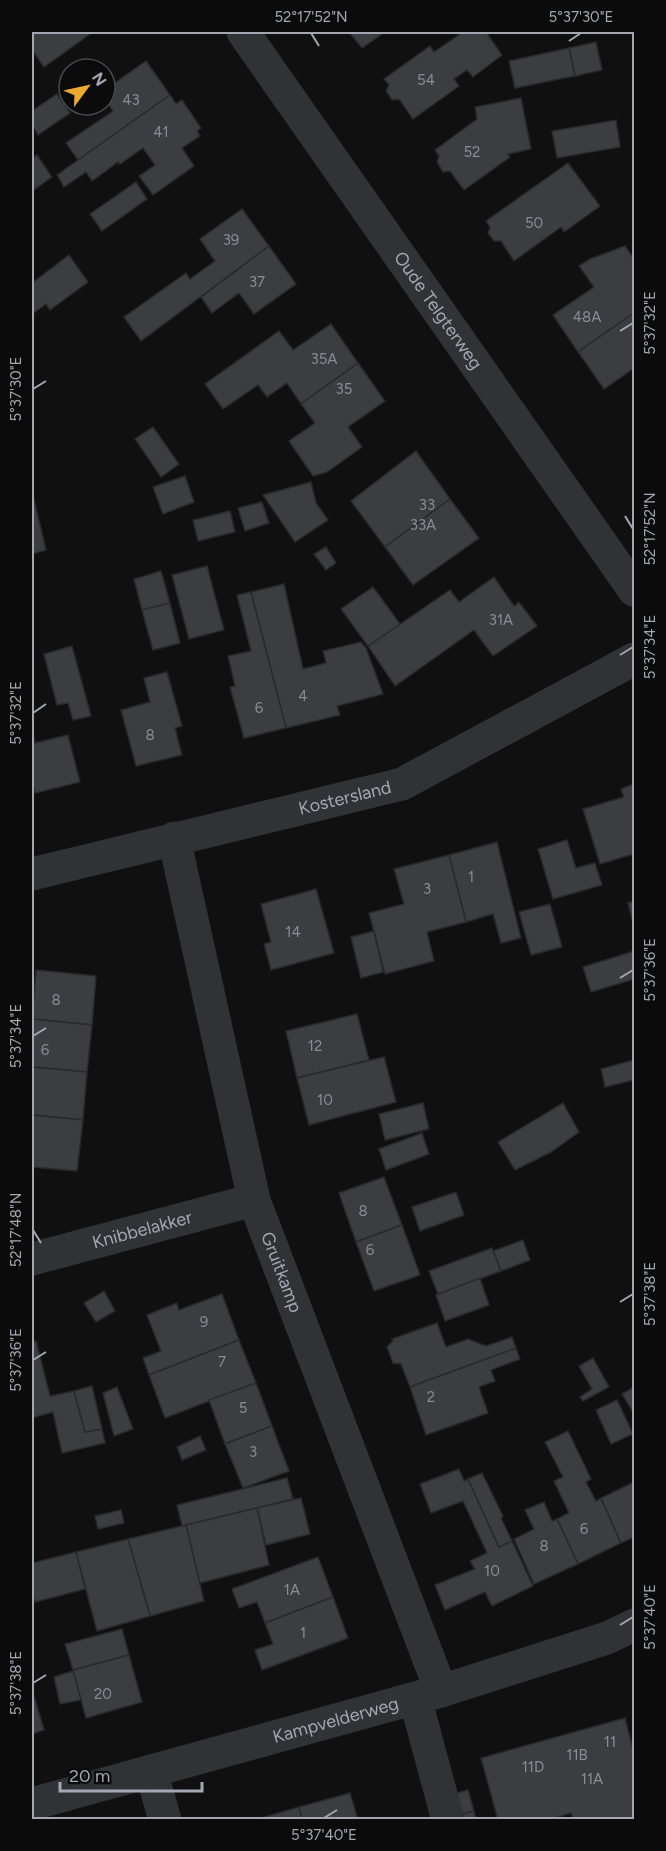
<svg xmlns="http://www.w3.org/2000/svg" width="666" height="1851" font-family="Figtree,sans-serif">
  <rect width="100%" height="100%" fill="#101011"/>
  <!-- building -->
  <g fill="#3c3d41" stroke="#2a2a2d" stroke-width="1.5">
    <polygon points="32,32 93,32 44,67 33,51 32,52"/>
    <polygon points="349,32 385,32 362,48"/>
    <polygon points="463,32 486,32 502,55 473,77 467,70 454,79 459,86 413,119 399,99 392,100 386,91 389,85 384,79 430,46 434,52"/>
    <polygon points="596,42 602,70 575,76 569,48"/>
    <polygon points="569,48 575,76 515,88 509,61"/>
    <polygon points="146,61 170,95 78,160 66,143 113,111 105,99 105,90"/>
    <polygon points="57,94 70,113 38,135 32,124 32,111"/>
    <polygon points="170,95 176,104 182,100 201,128 197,131 200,136 182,148 194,166 153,195 139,176 155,165 143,148 120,164 118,162 92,181 86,172 64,187 57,175"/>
    <polygon points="521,98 531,149 508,154 510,157 464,190 450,171 443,172 437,162 439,156 435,150 477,119 475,107"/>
    <polygon points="616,120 620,147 557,158 552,131"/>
    <polygon points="37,155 52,177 32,191 32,158"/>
    <polygon points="568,163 600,206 564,232 561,227 514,261 501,241 494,241 488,233 490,227 486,221"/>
    <polygon points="136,182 147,199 102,231 90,214"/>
    <polygon points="242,209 269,246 141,341 124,317 186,273 190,279 215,261 200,239"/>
    <polygon points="269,246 296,284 254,314 239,293 212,313 201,297"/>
    <polygon points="625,246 634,259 634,313 578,352 553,315 594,287 579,266 590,259"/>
    <polygon points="69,255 88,282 50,310 46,304 32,314 32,283"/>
    <polygon points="634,313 634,368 604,389 578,352"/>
    <polygon points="331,324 358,363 301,404 287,383 267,397 258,385 223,409 205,384 279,331 293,350"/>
    <polygon points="358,363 385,401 348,427 362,447 327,472 313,476 289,441 315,423 301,404"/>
    <polygon points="153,427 179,464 161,477 135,439"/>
    <polygon points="416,451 450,499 385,547 351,501"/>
    <polygon points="185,476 194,502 163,514 153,487"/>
    <polygon points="311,482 316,503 328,520 295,542 263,495"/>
    <polygon points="32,491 46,550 32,554"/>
    <polygon points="450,499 479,538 413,585 385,547"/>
    <polygon points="262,502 269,523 245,531 238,508"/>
    <polygon points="230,511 235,532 198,541 193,520"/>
    <polygon points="326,547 336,563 326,570 314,554"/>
    <polygon points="207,566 224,630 189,639 172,575"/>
    <polygon points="161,571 170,603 142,610 134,579"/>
    <polygon points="494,577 514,606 519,602 537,626 493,656 474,630 395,686 368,646 450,590 459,602"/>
    <polygon points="284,584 303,669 326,663 323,651 361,642 366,648 383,694 337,706 340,715 286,728 251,592"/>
    <polygon points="373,587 400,624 368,646 341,609"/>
    <polygon points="251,592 286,728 244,738 230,687 235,686 228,656 251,651 237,595"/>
    <polygon points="170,603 180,643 153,650 142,610"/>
    <polygon points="72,646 91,716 73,720 68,703 57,705 44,654"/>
    <polygon points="167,672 182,726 175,728 182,755 136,766 121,710 150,702 144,678"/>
    <polygon points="32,731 35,743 68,735 80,782 35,793 32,779"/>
    <polygon points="634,784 634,854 600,864 583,809 624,797 621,789"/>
    <polygon points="567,840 576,868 595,863 602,885 553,899 538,849"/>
    <polygon points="497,842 521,938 501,943 493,914 466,922 449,855"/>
    <polygon points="449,855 466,922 427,932 434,961 385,974 369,913 404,904 394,869"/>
    <polygon points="316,889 334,953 271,970 264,944 271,942 261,904"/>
    <polygon points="634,901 634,927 628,903"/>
    <polygon points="550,904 562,947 531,955 519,912"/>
    <polygon points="374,931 383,972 361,978 351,937"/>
    <polygon points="634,951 634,979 591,992 583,967"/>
    <polygon points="36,970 96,976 92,1025 32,1019"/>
    <polygon points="357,1014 369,1060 297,1078 286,1031"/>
    <polygon points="32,1019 92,1025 87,1072 32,1067"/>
    <polygon points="384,1057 396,1102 309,1125 297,1078"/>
    <polygon points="634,1060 634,1080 605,1087 601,1069"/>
    <polygon points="32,1067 87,1072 83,1120 32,1115"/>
    <polygon points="423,1103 429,1129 385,1140 379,1114"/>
    <polygon points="563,1103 579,1132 551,1152 515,1170 498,1142"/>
    <polygon points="32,1115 83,1120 77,1171 32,1167"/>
    <polygon points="422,1133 429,1154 386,1170 379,1149"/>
    <polygon points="384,1177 402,1225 356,1242 339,1193"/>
    <polygon points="456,1192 464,1215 420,1231 412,1207"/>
    <polygon points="402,1225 420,1275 374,1291 356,1242"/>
    <polygon points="523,1240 530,1260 501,1271 493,1251"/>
    <polygon points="492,1248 501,1271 438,1294 429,1271"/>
    <polygon points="480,1278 489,1305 445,1321 436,1295"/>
    <polygon points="104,1291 115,1311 96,1322 84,1303"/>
    <polygon points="222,1294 239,1340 149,1375 143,1358 161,1351 147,1315 177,1303 179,1310"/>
    <polygon points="437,1323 446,1347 468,1339 486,1346 512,1337 516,1348 410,1387 401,1364 393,1363 387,1347 393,1341 392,1339"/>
    <polygon points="239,1340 256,1383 165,1418 149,1375"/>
    <polygon points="36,1341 50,1396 74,1391 85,1432 102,1429 105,1443 62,1453 53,1412 32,1418 32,1342"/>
    <polygon points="516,1348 520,1359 491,1370 495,1381 479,1387 488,1413 426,1435 410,1387"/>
    <polygon points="593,1358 609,1387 583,1401 580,1397 592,1389 579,1366"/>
    <polygon points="256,1383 272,1426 225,1444 209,1400"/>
    <polygon points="92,1386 102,1429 85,1432 74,1391"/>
    <polygon points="117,1387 133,1429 114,1436 103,1393"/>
    <polygon points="634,1387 634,1414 622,1394"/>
    <polygon points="617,1400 633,1434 611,1444 596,1410"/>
    <polygon points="272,1426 289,1471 243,1488 225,1444"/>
    <polygon points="568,1431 591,1479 586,1482 596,1501 601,1498 621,1543 578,1564 557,1519 569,1513 554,1481 563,1477 545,1442"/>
    <polygon points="200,1436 206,1450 182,1460 177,1447"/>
    <polygon points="459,1469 464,1481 468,1479 499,1547 512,1541 533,1586 492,1606 485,1592 445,1610 435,1585 475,1569 470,1561 487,1553 463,1501 431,1513 420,1484"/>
    <polygon points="482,1473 503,1516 501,1518 512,1541 499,1547 468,1479"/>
    <polygon points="287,1478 293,1499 182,1526 177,1505"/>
    <polygon points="634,1482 634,1537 621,1543 601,1498"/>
    <polygon points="301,1498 310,1534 266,1545 257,1508"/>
    <polygon points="544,1502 552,1521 557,1519 578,1564 534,1584 514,1539 534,1529 525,1510"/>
    <polygon points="257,1508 269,1565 200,1583 186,1525"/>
    <polygon points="121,1510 124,1523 98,1529 95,1516"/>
    <polygon points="186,1525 204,1601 150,1616 128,1539"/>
    <polygon points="128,1539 150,1616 97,1631 76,1552"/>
    <polygon points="76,1552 85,1589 35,1602 32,1591 32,1563"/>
    <polygon points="318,1557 333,1597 265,1623 257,1602 239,1608 232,1589"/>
    <polygon points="333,1597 348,1638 262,1670 255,1650 273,1644 265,1623"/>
    <polygon points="122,1629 129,1655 73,1670 65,1644"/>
    <polygon points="129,1655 142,1702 86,1718 73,1670"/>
    <polygon points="73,1671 81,1700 60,1704 54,1677"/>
    <polygon points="32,1689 44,1730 32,1734"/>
    <polygon points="625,1718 634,1753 634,1820 573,1820 571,1813 548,1820 498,1820 481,1758"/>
    <polygon points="468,1790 474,1811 459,1815 454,1794"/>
    <polygon points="350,1793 358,1820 302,1820 299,1807"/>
    <polygon points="299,1807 302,1820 255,1820"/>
    <polygon points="474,1811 476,1820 461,1820 459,1815"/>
  </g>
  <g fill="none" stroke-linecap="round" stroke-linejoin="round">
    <!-- minor -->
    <g stroke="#313236" stroke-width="33">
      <path id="s1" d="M243,32l391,558"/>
      <path id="s2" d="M174,838l80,362 187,491"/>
      <path id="s3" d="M32,874l370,-90 232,-125"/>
      <path id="s4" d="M32,1259l222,-59"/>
      <polyline points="415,1698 448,1820"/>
      <polyline points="151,1771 165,1820"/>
      <path id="s5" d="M32,1804l409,-113 166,-53 27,-13"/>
    </g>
  </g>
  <!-- ticks -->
  <path fill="none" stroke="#a2a7b2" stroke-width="2" d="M311,33l8,13M569,41l12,-8M620,331l13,-8M33,389l13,-8M625,516l8,13M620,655l13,-8M33,713l13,-9M620,978l13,-8M33,1036l13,-8M33,1230l8,13M620,1302l13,-8M33,1360l13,-8M620,1625l13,-8M33,1683l13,-8M324,1818l13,-8"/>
  <g text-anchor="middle" stroke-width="4.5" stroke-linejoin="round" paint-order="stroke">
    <!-- number labels -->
    <g font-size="15" fill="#888c96">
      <text x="426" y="85">54</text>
      <text x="131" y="105">43</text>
      <text x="161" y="137">41</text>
      <text x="472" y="157">52</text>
      <text x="534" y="228">50</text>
      <text x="231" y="245">39</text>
      <text x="257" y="287">37</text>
      <text x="587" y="322">48A</text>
      <text x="324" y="364">35A</text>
      <text x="344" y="394">35</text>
      <text x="427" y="510">33</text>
      <text x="423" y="530">33A</text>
      <text x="501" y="625">31A</text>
      <text x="303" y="701">4</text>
      <text x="259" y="713">6</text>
      <text x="150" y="740">8</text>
      <text x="471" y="882">1</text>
      <text x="427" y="894">3</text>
      <text x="293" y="937">14</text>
      <text x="56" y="1005">8</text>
      <text x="315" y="1051">12</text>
      <text x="45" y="1055">6</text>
      <text x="325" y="1105">10</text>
      <text x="363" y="1216">8</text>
      <text x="370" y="1255">6</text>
      <text x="204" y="1327">9</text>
      <text x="222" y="1367">7</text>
      <text x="431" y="1402">2</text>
      <text x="243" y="1413">5</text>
      <text x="253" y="1457">3</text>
      <text x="584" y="1534">6</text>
      <text x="544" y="1551">8</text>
      <text x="492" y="1576">10</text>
      <text x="292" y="1595">1A</text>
      <text x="303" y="1638">1</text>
      <text x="103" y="1699">20</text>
      <text x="610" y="1747">11</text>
      <text x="577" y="1760">11B</text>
      <text x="533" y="1772">11D</text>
      <text x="592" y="1784">11A</text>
    </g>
    <!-- street labels -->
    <g font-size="18" fill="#a2a7b2" stroke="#0b0b0c">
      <text dy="6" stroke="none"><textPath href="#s1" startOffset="340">Oude Telgterweg</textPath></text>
      <text dy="6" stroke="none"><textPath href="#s3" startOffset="322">Kostersland</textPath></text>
      <text dy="6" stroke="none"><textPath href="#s4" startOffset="114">Knibbelakker</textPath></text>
      <text dy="6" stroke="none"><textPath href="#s2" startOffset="448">Gruitkamp</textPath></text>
      <text dy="6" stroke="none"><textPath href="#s5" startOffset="315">Kampvelderweg</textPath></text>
    </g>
  </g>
  <!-- border -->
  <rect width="666" height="1851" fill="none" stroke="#0b0b0c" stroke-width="66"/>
  <!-- north arrow -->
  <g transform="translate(87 87) rotate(57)"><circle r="28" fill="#0b0b0c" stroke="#47494e" stroke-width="1.5"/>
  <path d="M0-4.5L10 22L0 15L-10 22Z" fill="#eaa92f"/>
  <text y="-9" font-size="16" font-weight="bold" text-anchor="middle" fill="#a2a7b2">N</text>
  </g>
  <!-- scale -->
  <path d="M60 1782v9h142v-9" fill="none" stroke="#a2a7b2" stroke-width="3"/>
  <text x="69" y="1782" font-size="18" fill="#a2a7b2" stroke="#0b0b0c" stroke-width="4.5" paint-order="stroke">20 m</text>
  <rect x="33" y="33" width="600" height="1785" fill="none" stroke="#a2a7b2" stroke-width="2"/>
  <g font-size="15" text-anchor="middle" fill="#a2a7b2">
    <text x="311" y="22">52°17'52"N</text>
    <text x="581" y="22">5°37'30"E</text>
    <text transform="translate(650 323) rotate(-90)" y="5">5°37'32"E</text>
    <text transform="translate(16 389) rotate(-90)" y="5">5°37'30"E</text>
    <text transform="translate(650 529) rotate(-90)" y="5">52°17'52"N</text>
    <text transform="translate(650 647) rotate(-90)" y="5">5°37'34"E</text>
    <text transform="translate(16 713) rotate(-90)" y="5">5°37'32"E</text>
    <text transform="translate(650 970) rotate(-90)" y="5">5°37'36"E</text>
    <text transform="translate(16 1036) rotate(-90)" y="5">5°37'34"E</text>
    <text transform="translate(16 1230) rotate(-90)" y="5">52°17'48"N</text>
    <text transform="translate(650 1294) rotate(-90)" y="5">5°37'38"E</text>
    <text transform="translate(16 1360) rotate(-90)" y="5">5°37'36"E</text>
    <text transform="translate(650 1617) rotate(-90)" y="5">5°37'40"E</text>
    <text transform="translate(16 1683) rotate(-90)" y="5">5°37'38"E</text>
    <text x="324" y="1840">5°37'40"E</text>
  </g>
</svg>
